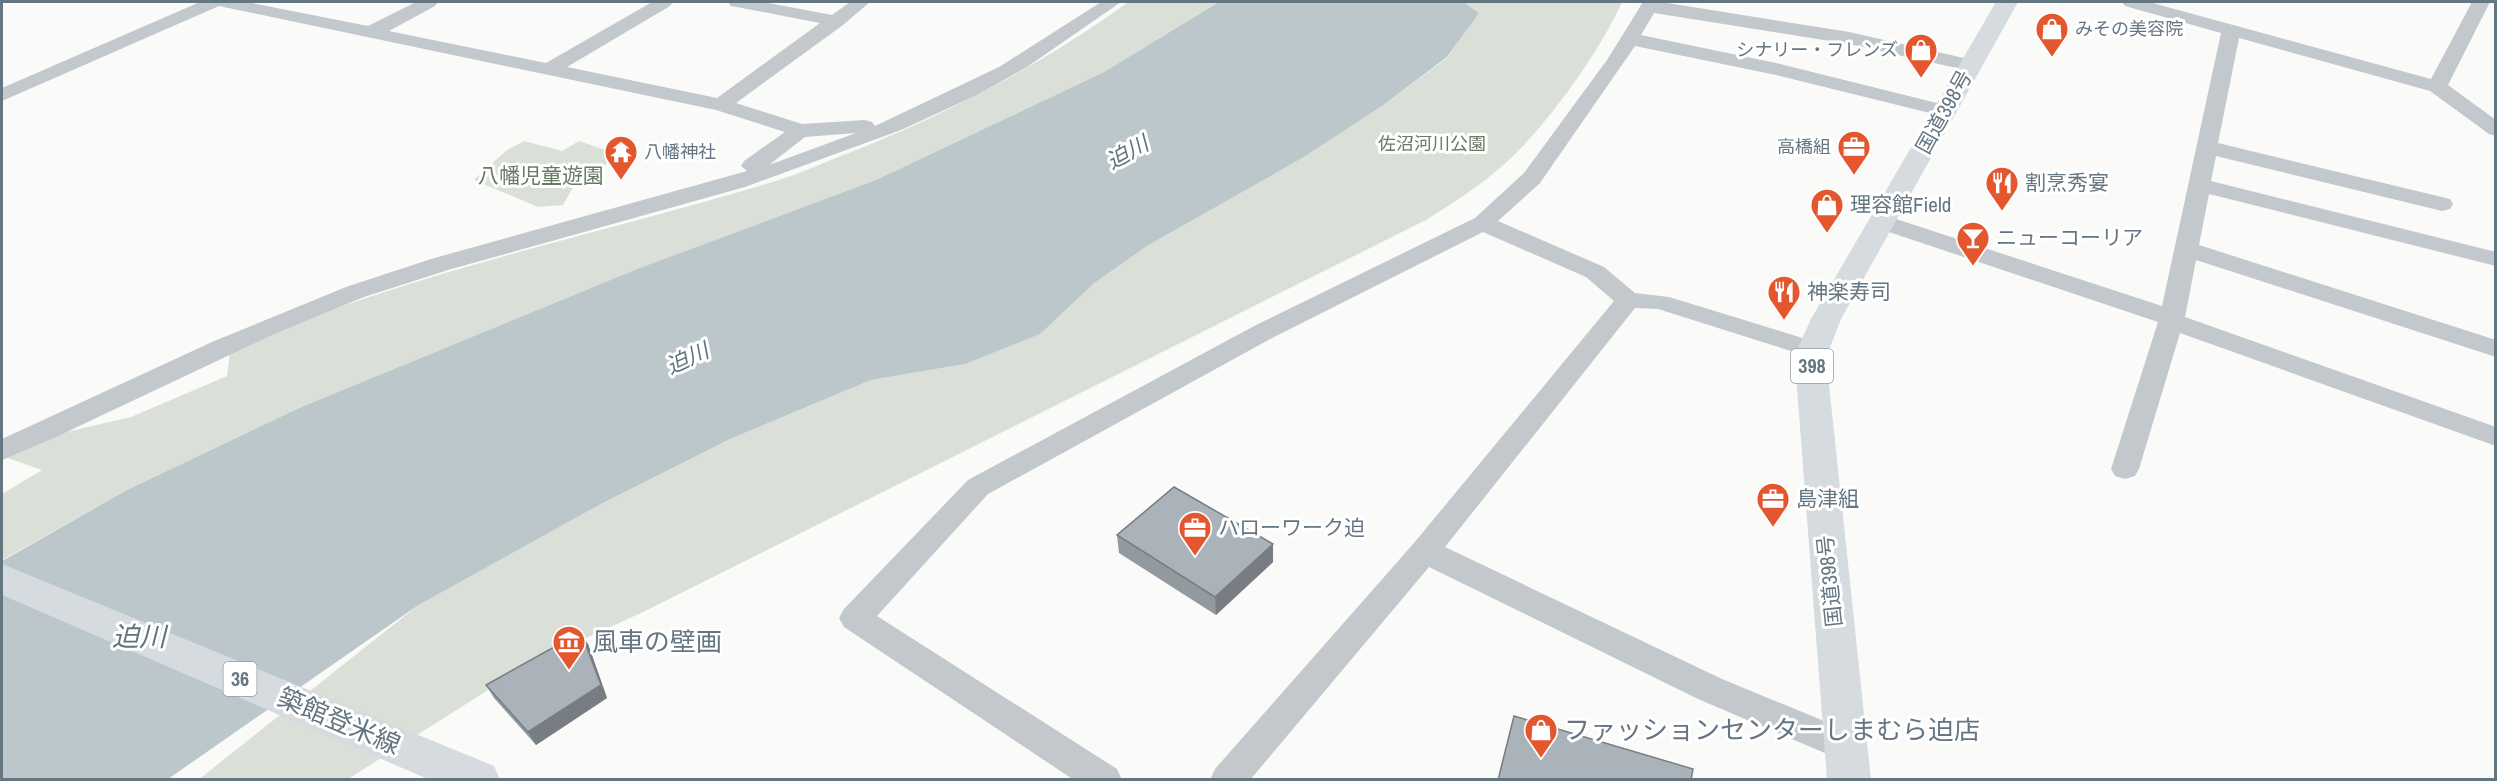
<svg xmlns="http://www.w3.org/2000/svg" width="2497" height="781" font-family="'Archivo Narrow','Noto Sans JP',sans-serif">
  <rect width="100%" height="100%" fill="#fafaf8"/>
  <!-- green -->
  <g fill="#dadfd7">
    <path d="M1128,2h91l-115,70 -228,108 -239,89 -338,139 -174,83 -123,69v-66l40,-24 -40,-14 43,-19 86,-20 96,-41 3,-25c177,-80 368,-115 552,-172 22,-7 43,-17 64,-25 99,-39 196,-89 282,-152z"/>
    <path d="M1468,2h154c-20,45 -66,110 -101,146 -27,29 -62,51 -95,72l-785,393 -112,51 -181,115 -150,1 219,-174 184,-102 129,-65 141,-59 94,-16 128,-80 54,-38 157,-89 78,-51 65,-48 31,-45 -12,-9z"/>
    <polygon points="524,141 562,151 579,141 611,152 605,167 574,186 563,205 538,207 474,180 507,150"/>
  </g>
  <!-- water -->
  <polygon fill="#bbc7cb" points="1219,2 1468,2 1466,4 1479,13 1447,57 1382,106 1304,157 1147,246 1093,284 1040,334 965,364 871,380 730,439 601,504 417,606 168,779 2,779 2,561 125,491 299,408 637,269 876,180 1104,72"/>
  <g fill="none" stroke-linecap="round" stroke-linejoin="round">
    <!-- street -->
    <g fill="#c3c8cc" fill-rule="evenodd">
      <path d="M200,2h47l121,24 48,-24h22l-3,4 -46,25 157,32 106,-61h21l-3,4 -103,61 150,31 103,-75 -83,-16 -6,-1 -3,-4h35l69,13 18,-13h20l-27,23 -107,78 66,21 63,-4 7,2 3,4 124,-59 102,-65h20l-94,65 -50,28 -76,35 -156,57 -297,83 -84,27 -90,37 -218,103 -54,23v-21l210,-97 134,-55 85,-28 316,-88 -6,-5 3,-5 41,-29 -69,-22 -497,-104 -217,95v-13zM856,133l-87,32 36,-28z"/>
      <polygon points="1643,2 1661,2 1849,32 1977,61 1980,65 1970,71 1849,44 1654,13 1641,35 1776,63 1953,107 1956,111 1953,115 1946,117 1776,75 1635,46 1540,183 1498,221 1604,267 1635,293 1669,297 1822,344 1826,350 1822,356 1813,358 1658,309 1635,308 1445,547 1722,679 1858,735 1864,746 1858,757 1846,761 1834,757 1698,699 1429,567 1250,780 1210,780 1215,769 1414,543 1614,301 1586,277 1483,232 1274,337 988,494 877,616 1117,769 1122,780 1074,780 844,627 839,618 844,609 968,480 1256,325 1475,218 1524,173 1607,60"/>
      <polygon points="2122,2 2149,2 2431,79 2472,2 2490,2 2448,85 2496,120 2496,136 2489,134 2430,91 2239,38 2218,143 2450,199 2453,204 2450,209 2442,211 2216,156 2211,181 2496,252 2496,266 2209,194 2199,245 2496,340 2496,357 2196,260 2185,317 2496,427 2496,446 2180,333 2139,469 2135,476 2125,479 2115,476 2111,469 2158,322 1874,227 1870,222 1874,217 1890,217 2162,306 2221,33 2125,6"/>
    </g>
    <!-- primary -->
    <polygon fill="#d6dbdf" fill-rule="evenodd" points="2,564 494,766 500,780 430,780 2,595"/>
    <!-- highway -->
    <polygon fill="#d6dbdf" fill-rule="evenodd" points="1996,2 2018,2 1841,319 1829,350 1828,375 1871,780 1827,780 1796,375 1797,350 1811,319"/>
  </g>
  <!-- wall -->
  <g fill="#929a9f">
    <polygon points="1117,535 1273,562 1216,615 1119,553"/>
    <polygon points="588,644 607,698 536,745 494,698 486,685"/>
  </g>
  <!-- shaded-wall -->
  <g fill="#777d82">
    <polygon points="1273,544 1273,562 1216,615 1215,597"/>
    <polygon points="581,632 588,644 607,698 536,745 528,732"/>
  </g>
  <!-- building -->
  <g fill="#aab3b9" stroke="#777d82" stroke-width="1.5">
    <polygon points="1174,487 1273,544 1215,597 1117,535"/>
    <polygon points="581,632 601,685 528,732 486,685"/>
    <polygon points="1514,716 1693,769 1691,780 1498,780"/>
  </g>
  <!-- icons -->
  <defs>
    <g id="shop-pin" transform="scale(1.725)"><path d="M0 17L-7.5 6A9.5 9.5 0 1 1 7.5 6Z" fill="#e4572e" stroke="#fff"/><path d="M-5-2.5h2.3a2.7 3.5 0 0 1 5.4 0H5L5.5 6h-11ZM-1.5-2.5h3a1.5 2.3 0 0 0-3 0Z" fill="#fff"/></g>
    <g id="office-pin" transform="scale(1.725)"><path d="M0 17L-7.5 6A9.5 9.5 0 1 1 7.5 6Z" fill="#e4572e" stroke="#fff"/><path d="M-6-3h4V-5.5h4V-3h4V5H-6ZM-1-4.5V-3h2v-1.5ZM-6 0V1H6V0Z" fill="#fff"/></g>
    <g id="temple-pin" transform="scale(1.725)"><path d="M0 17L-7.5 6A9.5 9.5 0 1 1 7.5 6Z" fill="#e4572e" stroke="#fff"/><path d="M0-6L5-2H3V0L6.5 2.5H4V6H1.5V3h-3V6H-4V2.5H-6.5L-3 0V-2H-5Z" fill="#fff"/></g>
    <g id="restaurant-pin" transform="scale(1.725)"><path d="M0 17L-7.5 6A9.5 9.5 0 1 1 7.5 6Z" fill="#e4572e" stroke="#fff"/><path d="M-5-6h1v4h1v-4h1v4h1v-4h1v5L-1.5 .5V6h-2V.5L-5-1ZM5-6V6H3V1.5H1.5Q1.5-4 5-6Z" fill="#fff"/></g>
    <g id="bar-pin" transform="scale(1.725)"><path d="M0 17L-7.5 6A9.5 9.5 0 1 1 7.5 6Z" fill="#e4572e" stroke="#fff"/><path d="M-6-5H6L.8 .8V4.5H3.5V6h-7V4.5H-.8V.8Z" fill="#fff"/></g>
    <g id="museum-pin" transform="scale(1.725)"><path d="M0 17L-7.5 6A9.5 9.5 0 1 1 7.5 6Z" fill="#e4572e" stroke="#fff"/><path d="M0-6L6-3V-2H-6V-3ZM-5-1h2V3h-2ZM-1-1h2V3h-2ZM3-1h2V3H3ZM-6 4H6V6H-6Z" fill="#fff"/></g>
  </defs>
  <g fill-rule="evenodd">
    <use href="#shop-pin" x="2052" y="29"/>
    <use href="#shop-pin" x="1921" y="50"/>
    <use href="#office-pin" x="1854" y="147"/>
    <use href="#temple-pin" x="621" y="152"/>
    <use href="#restaurant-pin" x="2002" y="183"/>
    <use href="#shop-pin" x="1827" y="205"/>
    <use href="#bar-pin" x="1973" y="238"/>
    <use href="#restaurant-pin" x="1784" y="292"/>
    <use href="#office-pin" x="1773" y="499"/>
    <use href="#office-pin" x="1195" y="528"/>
    <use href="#museum-pin" x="569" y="642"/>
    <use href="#shop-pin" x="1541" y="730"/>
  </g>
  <g text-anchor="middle" stroke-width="6" stroke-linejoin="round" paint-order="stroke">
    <!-- far-poi labels -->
    <g font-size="18" fill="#657683" stroke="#fff" text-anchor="start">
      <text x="2075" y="35">みその美容院</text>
      <text x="1898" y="56" text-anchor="end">シナリー・フレンズ</text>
      <text x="1831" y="153" text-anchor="end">高橋組</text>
      <text x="644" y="158">八幡神社</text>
    </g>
    <!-- far-park labels -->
    <g font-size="18" fill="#687a64" stroke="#fff">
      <text x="1432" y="150">佐沼河川公園</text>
    </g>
    <!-- shield labels -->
    <g fill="#fff" stroke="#939fa8" stroke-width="1.5">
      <rect x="1791" y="349" width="42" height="34" rx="4.5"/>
      <rect x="223.5" y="662" width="33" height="34" rx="4.5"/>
    </g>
    <g font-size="20" font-weight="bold" fill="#657683">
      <text x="1812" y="373">398</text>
      <text x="240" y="686">36</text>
    </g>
    <!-- street labels -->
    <g font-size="21" fill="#657683" stroke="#fff">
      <text transform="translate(1944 112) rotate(-61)" y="7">国道398号</text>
      <text transform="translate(1830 581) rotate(-96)" y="7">国道398号</text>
    </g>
    <!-- park labels -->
    <g font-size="21" fill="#687a64" stroke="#fff">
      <text x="541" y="183">八幡児童遊園</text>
    </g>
    <!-- poi labels -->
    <g font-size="21" fill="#657683" stroke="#fff" text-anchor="start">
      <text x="2025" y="190">割烹秀宴</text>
      <text x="1850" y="212">理容館Field</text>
      <text x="1996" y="245">ニューコーリア</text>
      <text x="1807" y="299">神楽寿司</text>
      <text x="1796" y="506">島津組</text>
      <text x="1218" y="535">ハローワーク迫</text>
    </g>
    <!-- water labels -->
    <g font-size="22" font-style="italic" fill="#60757c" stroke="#fff">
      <text transform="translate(1127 152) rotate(-29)" y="8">迫川</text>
      <text transform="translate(687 358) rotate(-25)" y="8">迫川</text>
    </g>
    <!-- near-poi labels -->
    <g font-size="26" fill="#657683" stroke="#fff" text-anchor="start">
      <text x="592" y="651">風車の壁画</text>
      <text x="1564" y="739">ファッションセンターしまむら迫店</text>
    </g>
    <!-- near-street labels -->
    <g font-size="26" fill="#657683" stroke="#fff">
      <text transform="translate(339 721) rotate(23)" y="9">築館登米線</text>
    </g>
    <!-- near-water labels -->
    <g font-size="27" font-style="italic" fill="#60757c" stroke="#fff">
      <text x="139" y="646">迫川</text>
    </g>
  </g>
  <!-- border -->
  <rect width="2497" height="781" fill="none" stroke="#657683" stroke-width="6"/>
</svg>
